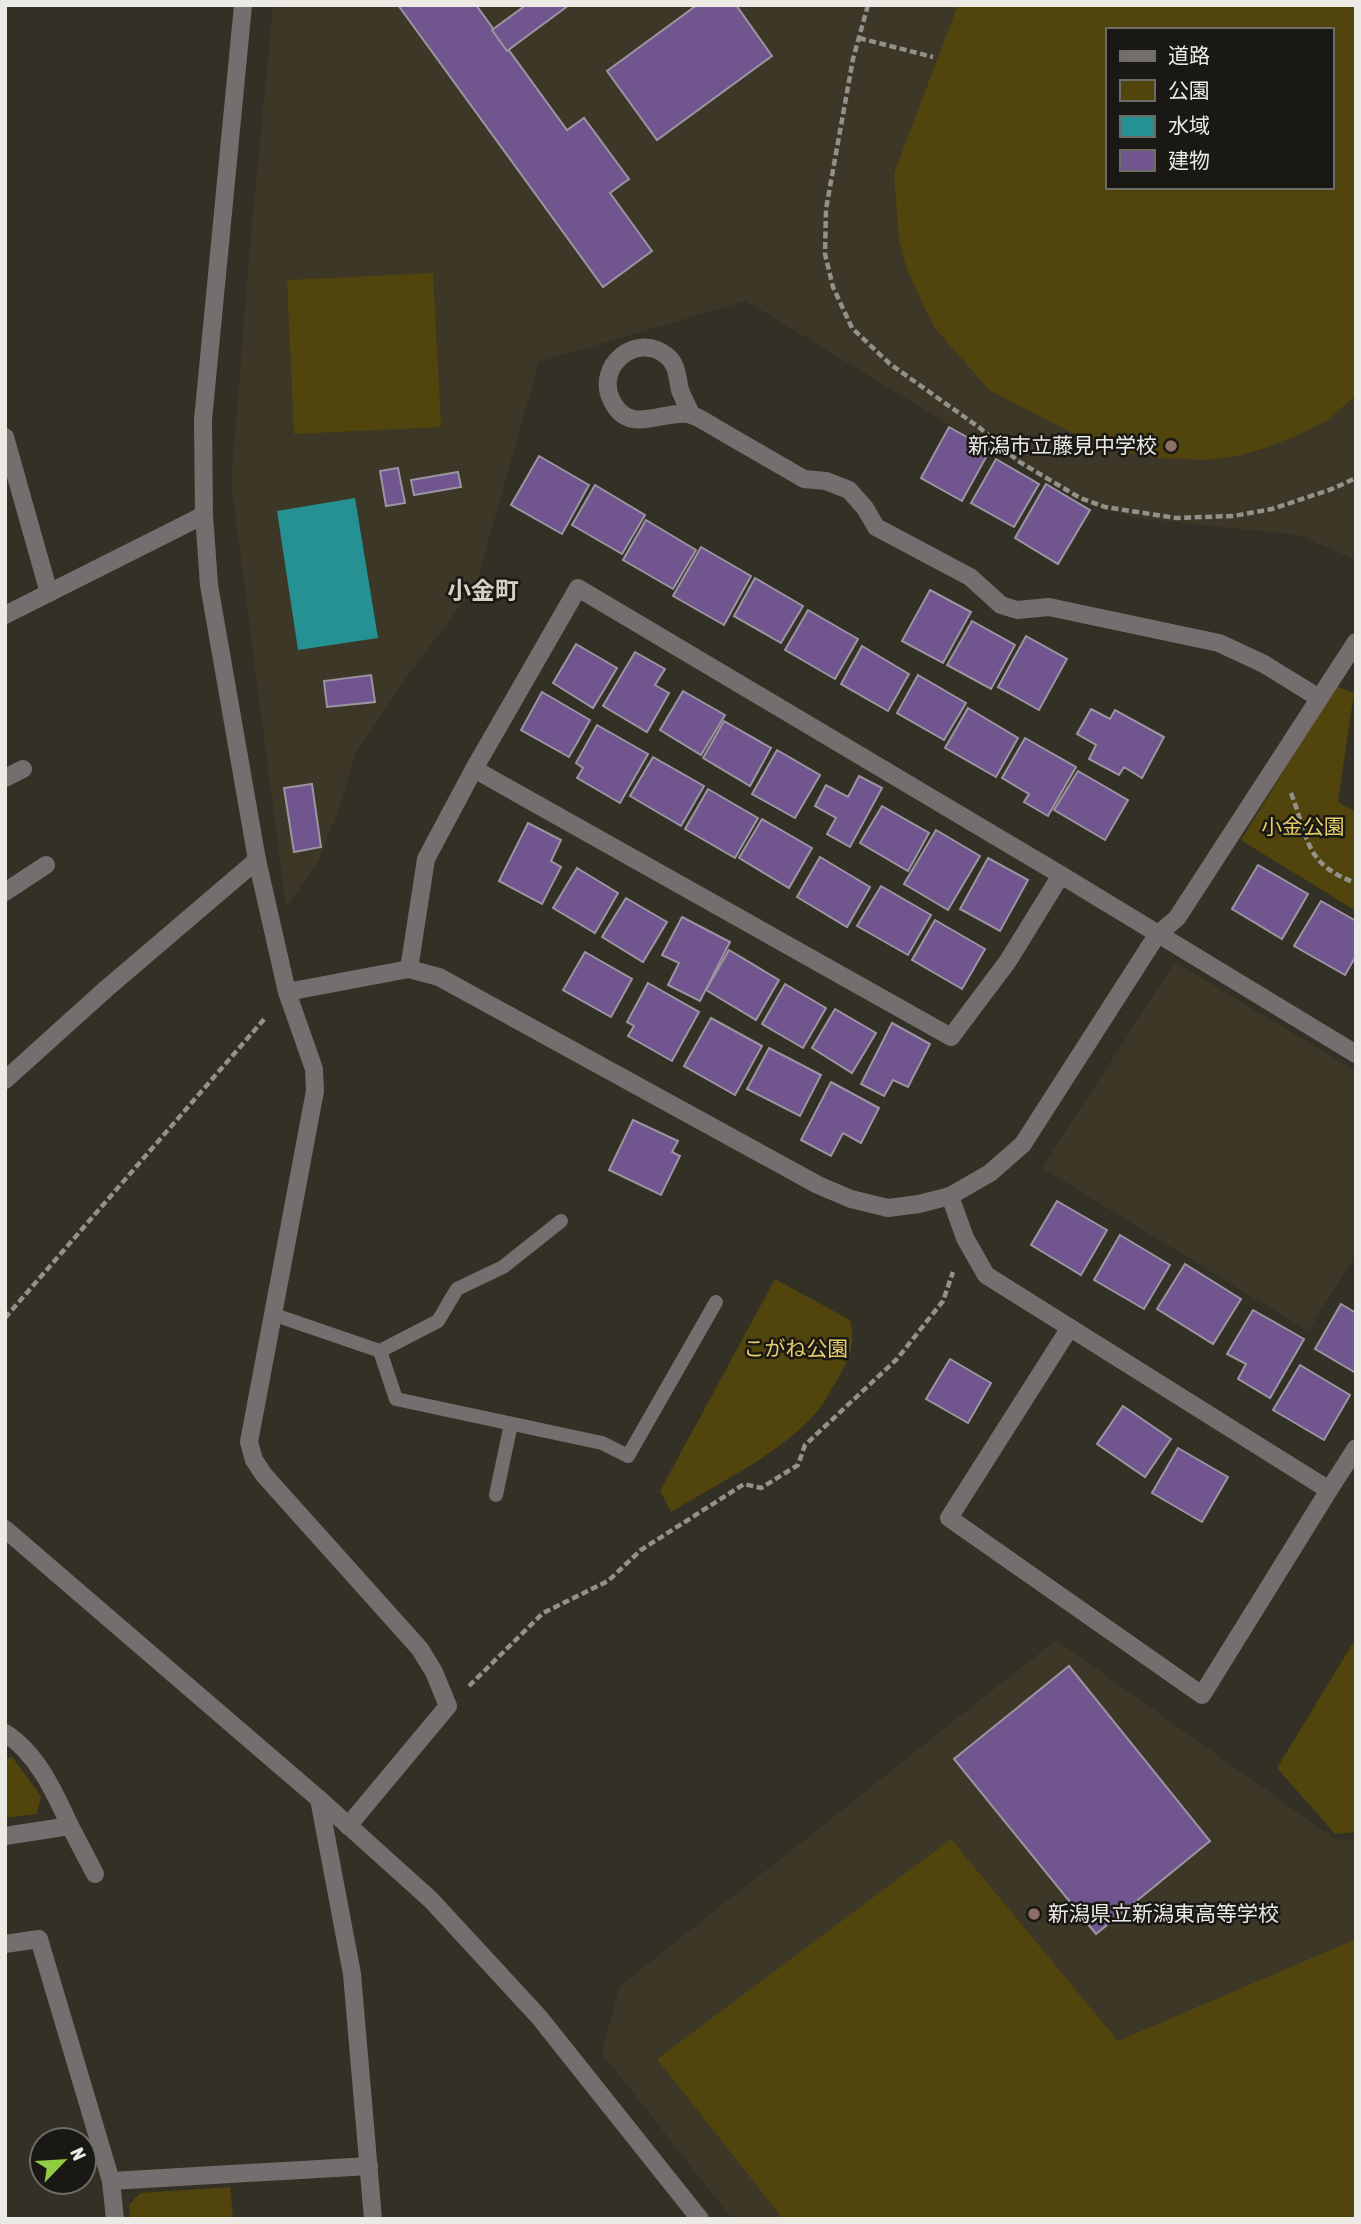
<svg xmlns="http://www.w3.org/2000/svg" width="1361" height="2224" font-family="'Asap Condensed','Noto Sans JP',sans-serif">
  <rect width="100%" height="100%" fill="#333026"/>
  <!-- built -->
  <g fill="#3c3727" fill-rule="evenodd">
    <path d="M273,5h1083v466l-4,4 4,2v83l-57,-25 -163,-17 -48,-14 -145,-83 -197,-120 -207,61 -63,223 -79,105 -40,60 -21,66 -18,45 -32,47 -55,-426 20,-247zM1107,30h224v157h-224z"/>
    <polygon points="1175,962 1356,1071 1356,1254 1308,1331 1042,1168"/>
    <polygon points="1056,1640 1336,1840 1356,1839 1356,2219 732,2219 602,2053 619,1987"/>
  </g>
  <!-- green -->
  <g fill="#51440c" fill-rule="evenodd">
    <path d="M958,5h398v390l-29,26 -29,14 -33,13 -27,8 -32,4 -47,-2 -44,-8 -47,-19 -79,-41 -55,-63 -27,-57 -8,-30 -5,-67zM1107,30h224v157h-224z"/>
    <polygon points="433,273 441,427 294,434 287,280"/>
    <polygon points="1336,686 1354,693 1338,802 1356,812 1356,911 1241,840"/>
    <path d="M775,1279l75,41c6,25 -1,40 -13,60 -6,9 -11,20 -17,28 -39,47 -99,73 -149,104l-11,-21z"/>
    <polygon points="1356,1638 1356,1832 1335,1834 1277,1768"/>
    <polygon points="12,1757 41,1796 37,1814 5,1818 5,1758"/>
    <polygon points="951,1839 1118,2041 1356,1939 1356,2219 783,2219 657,2059"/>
    <polygon points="230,2187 233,2219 130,2219 129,2205 140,2193"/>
  </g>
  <!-- water -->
  <polygon fill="#259192" points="355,498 378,638 298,650 277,511"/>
  <!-- building -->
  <g fill="#70558e" stroke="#9a95a1" stroke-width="2">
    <polygon points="398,5 476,5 567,130 584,118 629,179 610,193 652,251 603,287"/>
    <polygon points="526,5 569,5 507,51 492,30"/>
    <polygon points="697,5 736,5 772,56 657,140 607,71"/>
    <polygon points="949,427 990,450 962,501 921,478"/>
    <polygon points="539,456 589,485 562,534 511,505"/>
    <polygon points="996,459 1039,484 1014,527 971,503"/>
    <polygon points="398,468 405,503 386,506 380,471"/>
    <polygon points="458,472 461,487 414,495 411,480"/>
    <polygon points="1046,484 1090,510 1058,564 1015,538"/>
    <polygon points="595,485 645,515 622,554 572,525"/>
    <polygon points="646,520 696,550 673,589 623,560"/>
    <polygon points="701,547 751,576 724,625 673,596"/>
    <polygon points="755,578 803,606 781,643 734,616"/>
    <polygon points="930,590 971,612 943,663 902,641"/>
    <polygon points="808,610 858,639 835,679 785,650"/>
    <polygon points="972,621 1015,645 991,689 947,665"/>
    <polygon points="1026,636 1067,659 1039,710 998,687"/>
    <polygon points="576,644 617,668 593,708 553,683"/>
    <polygon points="862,646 909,674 888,711 841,684"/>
    <polygon points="635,652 665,669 655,685 669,693 647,732 603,706"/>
    <polygon points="371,675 375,702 327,707 324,681"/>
    <polygon points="918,675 966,703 944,740 897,713"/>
    <polygon points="683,691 725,715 701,755 660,730"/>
    <polygon points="542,692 590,720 569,757 521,730"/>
    <polygon points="968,708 1018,738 996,777 945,748"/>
    <polygon points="1091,709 1110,719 1115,710 1164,737 1142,778 1124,767 1119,775 1089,759 1096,745 1077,734"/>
    <polygon points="724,721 771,748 750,786 703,758"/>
    <polygon points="597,725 648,754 620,803 577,778 583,768 576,763"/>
    <polygon points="1025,738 1076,767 1048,816 1024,802 1029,794 1002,778"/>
    <polygon points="777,750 820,775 795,818 752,794"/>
    <polygon points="653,757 704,786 681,826 630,796"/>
    <polygon points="1078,771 1128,800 1105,840 1054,810"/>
    <polygon points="859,776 882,788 850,847 827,834 836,818 815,806 826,785 848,797"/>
    <polygon points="312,784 321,847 294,852 284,788"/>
    <polygon points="708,789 758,818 735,858 685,829"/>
    <polygon points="882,806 929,833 908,871 860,843"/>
    <polygon points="762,819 812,848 789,888 739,858"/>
    <polygon points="528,823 561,840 551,861 561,867 542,904 499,881"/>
    <polygon points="936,830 980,856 948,910 904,884"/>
    <polygon points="820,857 870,887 847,927 797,897"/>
    <polygon points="988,858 1028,880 1000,931 960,909"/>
    <polygon points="1258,865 1308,894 1282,939 1232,909"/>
    <polygon points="577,868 618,893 595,933 553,908"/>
    <polygon points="881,886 931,915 908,955 857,926"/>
    <polygon points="626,898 667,922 643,962 602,937"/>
    <polygon points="1321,901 1356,921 1356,956 1345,975 1294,946"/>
    <polygon points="682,917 730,942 700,1001 668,985 679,963 662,955"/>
    <polygon points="935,920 985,949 962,989 912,960"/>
    <polygon points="729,950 779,980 756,1020 706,990"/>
    <polygon points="585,952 632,979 611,1017 563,990"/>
    <polygon points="648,983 699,1012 672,1061 628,1036 634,1026 627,1022"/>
    <polygon points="785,984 826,1008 803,1048 762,1024"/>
    <polygon points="835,1009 876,1033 852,1073 812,1048"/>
    <polygon points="711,1018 762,1046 735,1095 684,1066"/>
    <polygon points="892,1023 930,1044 908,1087 893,1080 884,1096 861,1084"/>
    <polygon points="769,1048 821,1075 800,1116 747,1089"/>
    <polygon points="831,1082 879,1108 861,1143 843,1133 831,1156 801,1140"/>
    <polygon points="633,1120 678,1141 672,1152 680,1156 661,1195 609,1170"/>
    <polygon points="1057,1201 1107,1230 1081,1275 1031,1245"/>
    <polygon points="1120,1235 1170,1265 1144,1309 1094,1280"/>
    <polygon points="1185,1264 1241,1299 1213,1344 1157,1309"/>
    <polygon points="1341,1304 1356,1313 1356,1373 1315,1349"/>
    <polygon points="1253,1310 1304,1339 1270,1398 1238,1379 1246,1364 1227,1354"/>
    <polygon points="950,1359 991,1383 968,1423 926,1399"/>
    <polygon points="1300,1365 1350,1395 1324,1440 1273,1410"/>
    <polygon points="1123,1406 1171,1439 1145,1477 1097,1444"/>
    <polygon points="1178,1448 1228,1477 1202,1522 1152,1493"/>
    <polygon points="1069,1666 1210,1841 1096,1934 954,1759"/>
  </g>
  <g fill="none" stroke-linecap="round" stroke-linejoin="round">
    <!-- path -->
    <g stroke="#939189" stroke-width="4.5" stroke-dasharray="7 3.5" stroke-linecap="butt">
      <polyline points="868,5 853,59 826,209 825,254 833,287 852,328 890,364 980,428 1018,461 1080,498 1105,507 1176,518 1233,516 1272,509 1332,489 1356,478"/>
      <polyline points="859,38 933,57"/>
      <path d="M1291,793c18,46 13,71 65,90"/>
      <polyline points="5,1318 266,1017"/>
      <polyline points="469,1686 543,1613 608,1581 641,1550 744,1484 761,1488 798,1465 805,1445 897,1359 943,1301 953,1272"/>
    </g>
    <!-- lane -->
    <g stroke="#756e6e" stroke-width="14">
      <polyline points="272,1314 380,1351 438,1321 457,1289 503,1267 561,1221"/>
      <polyline points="380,1351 396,1399 602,1443 628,1456 716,1302"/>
      <polyline points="496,1495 511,1424"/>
    </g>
    <!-- street -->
    <g stroke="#756e6e" stroke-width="18">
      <polyline points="243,5 203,420 204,515 209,585 257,860 287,992 314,1069 315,1091 249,1442 254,1460 264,1475 420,1649 434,1672 448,1706 348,1826"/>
      <path d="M691,414c-3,-7 -8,-16 -11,-24 -3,-12 -2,-25 -13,-34 -30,-25 -73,10 -55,45 17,35 51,9 76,13 11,2 23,12 33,17 28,16 55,32 83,48l22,2 23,9 16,18 11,19 94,50 31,28 16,5 32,-3 170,36 45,21 55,34"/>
      <polyline points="5,437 49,593"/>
      <polyline points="5,615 204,515"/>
      <polyline points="474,769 951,1037 1008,961 1061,875"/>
      <polyline points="5,778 23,769"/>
      <polyline points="5,892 46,865"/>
      <polyline points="409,969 426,859 474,769 578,588 1061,875 1356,1054"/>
      <polyline points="287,992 409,969 439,977 818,1185 851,1199 888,1208 919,1204 950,1196 990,1173 1023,1144 1157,935 1177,918 1356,642"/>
      <polyline points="5,1080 106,989 257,860"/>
      <polyline points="950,1196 965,1238 986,1275 1329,1490 1356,1448"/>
      <polyline points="1069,1329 949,1518 1202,1695 1329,1490"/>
      <polyline points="5,1529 319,1799 431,1900 539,2017 700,2219"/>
      <path d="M5,1733c32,20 50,60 65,93l-65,10"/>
      <polyline points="319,1799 352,1974 373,2219"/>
      <polyline points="70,1826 95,1874"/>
      <polyline points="5,1944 39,1939 111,2181 115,2219"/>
      <polyline points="111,2181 369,2166"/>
    </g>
  </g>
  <!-- markers -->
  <g fill="#8d6e63" stroke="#191814" stroke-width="2.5">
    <circle cx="1171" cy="446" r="7"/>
    <circle cx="1034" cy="1914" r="7"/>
  </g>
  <g text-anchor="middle" stroke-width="5" stroke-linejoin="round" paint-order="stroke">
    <!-- poi labels -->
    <g font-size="21" fill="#eceae4" stroke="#191814" text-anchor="end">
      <text x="1157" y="453">新潟市立藤見中学校</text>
      <text x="1048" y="1921" text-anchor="start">新潟県立新潟東高等学校</text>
    </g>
    <!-- park labels -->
    <g font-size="21" fill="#e5cc68" stroke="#191814">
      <text x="1303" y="834">小金公園</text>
      <text x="796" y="1356">こがね公園</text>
    </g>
    <!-- quarter labels -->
    <g font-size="24" font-weight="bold" fill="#d3cfc3" stroke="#191814">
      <text x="483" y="599">小金町</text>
    </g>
  </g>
  <!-- border -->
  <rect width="1361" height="2224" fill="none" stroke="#eceae4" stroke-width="14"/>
  <!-- legend -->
  <rect x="1106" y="28" width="228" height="161" fill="#191814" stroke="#6d6c67" stroke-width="2"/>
  <rect x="1120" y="51" width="35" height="10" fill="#756e6e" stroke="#6d6c67" stroke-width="2"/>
  <text x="1168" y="63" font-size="21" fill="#eceae4">道路</text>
  <rect x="1120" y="80" width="35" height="21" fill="#51440c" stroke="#6d6c67" stroke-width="2"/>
  <text x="1168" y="98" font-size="21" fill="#eceae4">公園</text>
  <rect x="1120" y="116" width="35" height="21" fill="#259192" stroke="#6d6c67" stroke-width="2"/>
  <text x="1168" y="133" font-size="21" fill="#eceae4">水域</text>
  <rect x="1120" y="150" width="35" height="21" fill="#70558e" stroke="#6d6c67" stroke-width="2"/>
  <text x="1168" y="168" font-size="21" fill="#eceae4">建物</text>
  <!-- north arrow -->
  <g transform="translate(63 2161) rotate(65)"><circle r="33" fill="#191814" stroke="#6d6c67" stroke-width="2"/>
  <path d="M0-5L12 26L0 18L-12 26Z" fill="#8fcd42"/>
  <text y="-10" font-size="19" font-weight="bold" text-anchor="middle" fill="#eceae4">N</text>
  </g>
</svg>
